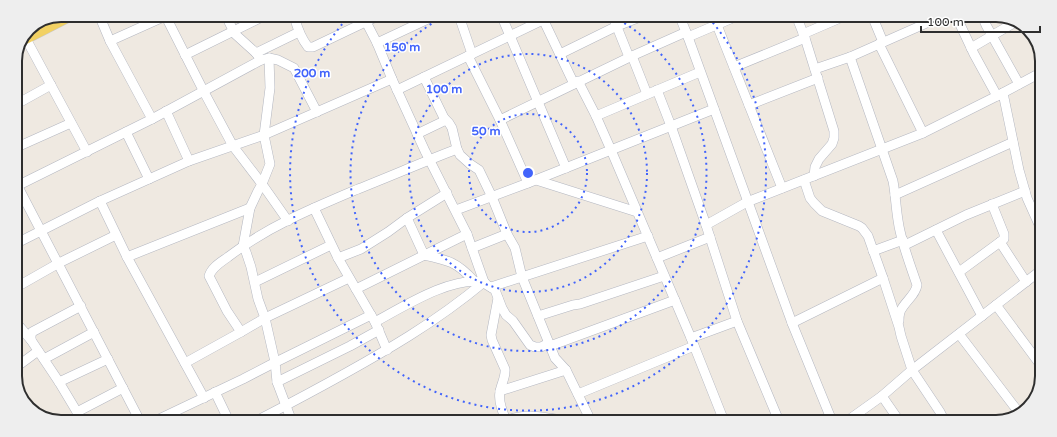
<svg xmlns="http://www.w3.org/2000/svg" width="1057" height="437" font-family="'Varela Round',sans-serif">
  <rect width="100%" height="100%" fill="#efe9e1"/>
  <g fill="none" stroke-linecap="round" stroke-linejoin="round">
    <!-- street casing -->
    <g stroke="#b4b7c1" stroke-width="10">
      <g id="street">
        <polyline points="99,15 110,41 152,119"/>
        <polyline points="165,15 203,90 233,146 262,184 288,221"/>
        <polyline points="226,16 235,34 256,53 261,60"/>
        <path d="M294,16c3,11 7,22 14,31h5l65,-31"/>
        <polyline points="363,16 377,43 392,79 425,151 467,234 484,282 487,285 495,290 502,308 506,315 513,321 530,345 535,347 541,347 549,343"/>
        <polyline points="459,16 472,54"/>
        <polyline points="502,17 566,168"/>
        <polyline points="613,17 629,57"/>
        <polyline points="680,17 688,37 792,323 832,421"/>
        <polyline points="797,18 805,38 834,131 834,138 832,144 819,159 815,167 814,176"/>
        <polyline points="873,18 883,42"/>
        <polyline points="957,18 974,54 997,96"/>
        <polyline points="983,18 986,25 1019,84"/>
        <polyline points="543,19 574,84"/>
        <polyline points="717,25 782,188"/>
        <polyline points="803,34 840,18"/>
        <polyline points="25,37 87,152"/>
        <polyline points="688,37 735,17"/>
        <polyline points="110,41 168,15"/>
        <polyline points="377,43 428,19"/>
        <polyline points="879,44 923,133"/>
        <polyline points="971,48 1017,21"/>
        <polyline points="256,53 299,32"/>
        <polyline points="560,54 617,26 640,17"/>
        <polyline points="185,55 264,16"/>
        <polyline points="468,56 500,120 528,183"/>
        <polyline points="632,56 647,94"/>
        <path d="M850,57l43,124c3,16 3,33 7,50 4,18 11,36 17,54 -1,10 -13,17 -17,27 -1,3 -1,6 -1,9"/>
        <polyline points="269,58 270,88 264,135 270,164 262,184 258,191 250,208 243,246 246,252 251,267 258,299 265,318 275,362 277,382 291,419"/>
        <polyline points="734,67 805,38"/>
        <polyline points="815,69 850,57 938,18"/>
        <polyline points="424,77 444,118 449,123 452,128 457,149 460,155 470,164 479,170 492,197 507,234 515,248 522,277 555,358 566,370 591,421"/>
        <polyline points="578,81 596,116 611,150 691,338 724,421"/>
        <polyline points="397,90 549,17"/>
        <polyline points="657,90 671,126 706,225 737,321 779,421"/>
        <polyline points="1003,93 1019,170 1027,198 1040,227"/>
        <polyline points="15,105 51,85"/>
        <polyline points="749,105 818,78"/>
        <polyline points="166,111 189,161"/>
        <polyline points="596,116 700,72"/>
        <polyline points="500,120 632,56 686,32"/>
        <polyline points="126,132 149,179"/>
        <polyline points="417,134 442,122 444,120 444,118"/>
        <polyline points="15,148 71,123"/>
        <polyline points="536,180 637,212"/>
        <polyline points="804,180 810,198 814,203 822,211 859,226 862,228 868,236 883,278 899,327 901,336 912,370 940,412 945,422"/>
        <polyline points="15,181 139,419"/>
        <polyline points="15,187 152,119 261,60 269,58 278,60 294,68 317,112"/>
        <polyline points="895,195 1013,142"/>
        <polyline points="100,201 127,257 204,398"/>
        <polyline points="314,208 338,258 375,322 387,350"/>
        <polyline points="456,210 528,183 714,109"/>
        <path d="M407,218l17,37c24,5 33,7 50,26"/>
        <polyline points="706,225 747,202 923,133 997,96 1042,72"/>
        <polyline points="936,230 982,316"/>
        <polyline points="1000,242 1026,282"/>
        <polyline points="15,244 100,201 149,179 189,161 264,135 392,79"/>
        <polyline points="905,245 966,215 1025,191"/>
        <polyline points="472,248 507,234"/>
        <polyline points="873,251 903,240"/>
        <polyline points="127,257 250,208"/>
        <polyline points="338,258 361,249 388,232 407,218 447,193"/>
        <polyline points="657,258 710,237"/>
        <polyline points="959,272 1000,242 1004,239 1004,234 992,204"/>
        <path d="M349,278l-84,40 -24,14 -14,-21 -18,-35c3,-9 12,-14 19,-19 39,-30 85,-49 130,-68 33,-13 65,-27 99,-40"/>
        <polyline points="255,282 331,245"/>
        <polyline points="491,287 648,236"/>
        <polyline points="15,288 59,263 116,235"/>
        <polyline points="356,289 467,234"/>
        <path d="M498,298l-7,37 1,5 13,29c1,8 -4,15 -5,23 -2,9 2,19 6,28"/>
        <polyline points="996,305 1039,363"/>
        <polyline points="538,316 573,305 580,304 664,276"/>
        <polyline points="15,321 31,340 59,382 77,412 78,419"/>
        <path d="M375,322c28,-15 76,-46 109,-40"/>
        <polyline points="792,323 883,278"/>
        <polyline points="959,334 1020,414"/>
        <polyline points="691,338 737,321"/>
        <polyline points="31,340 31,336 32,332 81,306"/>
        <polyline points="550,346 675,300"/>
        <polyline points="44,359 94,332"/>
        <polyline points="185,363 241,332"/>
        <polyline points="15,368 38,351"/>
        <polyline points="59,382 108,359"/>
        <polyline points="277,382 350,346 379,330"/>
        <polyline points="500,391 566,370"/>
        <polyline points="215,392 228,419"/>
        <polyline points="578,394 694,346"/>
        <polyline points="882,396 900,422"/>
        <polyline points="77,412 123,388"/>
        <polyline points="1019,413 1028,406"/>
        <polyline points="159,419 243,379 270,365 371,315"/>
        <path d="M260,419c50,-26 101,-53 149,-83 27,-17 51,-34 75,-54"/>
        <path d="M508,420c19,-7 35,-3 54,0"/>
        <polyline points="847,421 882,396 912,370 1040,271"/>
      </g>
    </g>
    <!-- primary casing -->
    <g stroke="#c9c9c9" stroke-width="15">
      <polyline id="primary" points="25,37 68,15"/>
    </g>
    <!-- street -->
    <use href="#street" stroke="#fff" stroke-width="9"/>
    <!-- primary -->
    <use href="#primary" stroke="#f2d163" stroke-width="14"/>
  </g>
  <!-- distance rings -->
  <g fill="none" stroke="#4264fb" stroke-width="2" stroke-dasharray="2 4">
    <circle cx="528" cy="173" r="59"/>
    <circle cx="528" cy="173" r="119"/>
    <path d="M614 17A178 178 0 1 1 443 17"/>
    <path d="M709 18A238 238 0 1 1 348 17"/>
  </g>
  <!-- crop -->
  <path d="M0 0H1057V437H0ZM61 22H996A39 39 0 0 1 1035 61V376A39 39 0 0 1 996 415H61A39 39 0 0 1 22 376V61A39 39 0 0 1 61 22Z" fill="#eee" fill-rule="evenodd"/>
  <path fill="none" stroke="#2e2e2e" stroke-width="2" d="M61 22H996A39 39 0 0 1 1035 61V376A39 39 0 0 1 996 415H61A39 39 0 0 1 22 376V61A39 39 0 0 1 61 22Z"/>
  <circle cx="528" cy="173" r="6" fill="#4264fb" stroke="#fff" stroke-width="2"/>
  <g font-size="12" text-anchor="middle" font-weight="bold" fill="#4264fb" stroke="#fff" stroke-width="3" stroke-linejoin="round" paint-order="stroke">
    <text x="402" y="51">150 m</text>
    <text x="312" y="77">200 m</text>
    <text x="444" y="93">100 m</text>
    <text x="486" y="135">50 m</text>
  </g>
  <!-- scale -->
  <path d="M921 26v6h119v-6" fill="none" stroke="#2e2e2e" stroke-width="2"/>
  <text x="927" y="26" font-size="12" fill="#2e2e2e" stroke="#ffffff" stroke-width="3" paint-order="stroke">100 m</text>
</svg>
